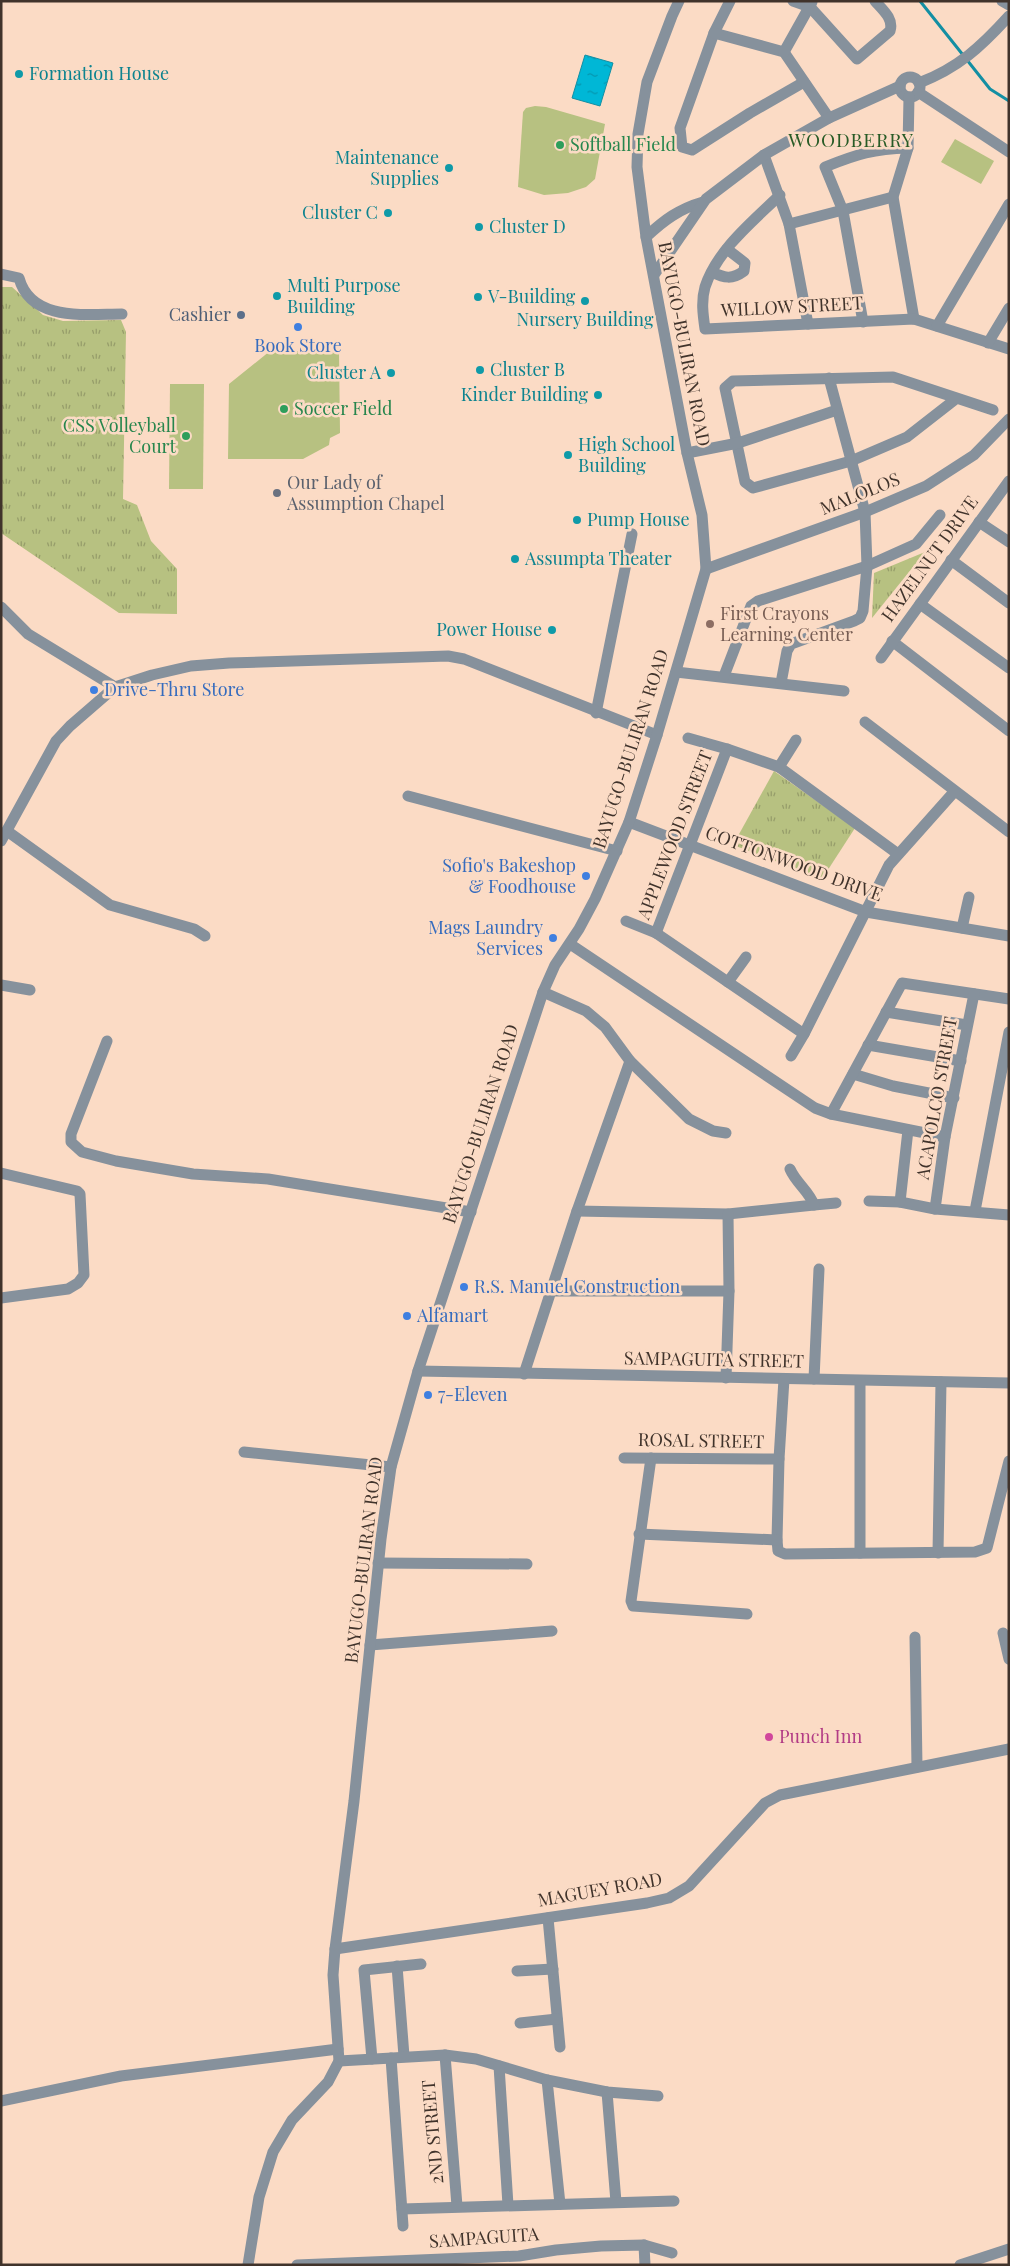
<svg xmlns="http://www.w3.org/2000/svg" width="1010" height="2266" font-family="'Playfair Display',serif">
  <defs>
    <pattern id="grass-tufts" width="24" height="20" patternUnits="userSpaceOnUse" patternTransform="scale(1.25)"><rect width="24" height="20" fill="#b7c181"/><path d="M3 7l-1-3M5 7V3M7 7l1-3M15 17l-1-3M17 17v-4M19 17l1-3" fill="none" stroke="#969d6a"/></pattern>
    <pattern id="water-ripples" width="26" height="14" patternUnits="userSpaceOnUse" patternTransform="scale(1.25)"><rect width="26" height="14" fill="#00b7d6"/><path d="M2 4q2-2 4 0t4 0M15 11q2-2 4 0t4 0" fill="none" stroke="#0495ae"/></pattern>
  </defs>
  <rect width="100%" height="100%" fill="#fbdbc5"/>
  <!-- grass -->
  <g fill="url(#grass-tufts)">
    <polygon points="1,287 12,287 43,315 63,321 121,320 126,332 123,499 137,505 151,541 177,569 177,614 119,613 1,533"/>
    <polygon points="925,552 872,618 874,573"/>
    <polygon points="774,771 855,828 822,879 733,845"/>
  </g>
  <!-- pitch -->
  <g fill="#b7c181">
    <polygon points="535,106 546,107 605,124 595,179 586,187 568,193 544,195 518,187 523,112 526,108"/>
    <polygon points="955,139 994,161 981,184 941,162"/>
    <polygon points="270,351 339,351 340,433 330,438 329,445 303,459 228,459 229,384"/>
    <polygon points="170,384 204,384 203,489 169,489"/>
  </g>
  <!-- water -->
  <polygon fill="url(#water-ripples)" stroke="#138fa3" points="585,55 613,63 600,106 572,98"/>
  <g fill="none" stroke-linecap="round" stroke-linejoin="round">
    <!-- stream -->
    <g stroke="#138fa3" stroke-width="3">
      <polyline points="920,1 963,55"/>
      <polyline points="967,60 990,89 1009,101"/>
    </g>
    <!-- minor -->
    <g stroke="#86919c" stroke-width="11">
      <polyline points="730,1 714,33 680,128 682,147 692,150 750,113 804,82"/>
      <path d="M793,1l17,6 47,52 33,-28c4,-12 -7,-21 -15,-30"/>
      <polyline points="1002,1 1009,5"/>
      <polyline points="714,33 784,52 829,118"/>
      <polyline points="784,52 812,2"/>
      <circle cx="910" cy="87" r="10"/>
      <path d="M919,83c39,-15 62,-36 90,-67"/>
      <polyline points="918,92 1009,152"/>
      <polyline points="909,97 908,148 893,197 914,319"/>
      <polyline points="764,155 789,224 808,324"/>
      <path d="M780,195c-27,26 -63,55 -75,92 -4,14 -2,28 0,42l209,-10 95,30"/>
      <polyline points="789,224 893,197"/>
      <path d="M646,237c18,-17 33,-28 57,-35"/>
      <path d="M712,272c12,6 20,8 32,-1l1,-8 -18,-14"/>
      <path d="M1,274l18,4c12,44 67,36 103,36"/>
      <polyline points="654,275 706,199 764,155 829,118 900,86"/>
      <path d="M863,322l-20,-111 -18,-44c32,-13 49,-18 83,-19"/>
      <polyline points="937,326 1009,204"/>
      <polyline points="988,343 1009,308"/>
      <polyline points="957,398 907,437 851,461 753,488 745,482 725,388 733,381 893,377 993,410"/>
      <polyline points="687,453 738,443 837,410"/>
      <polyline points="979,522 1009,542"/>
      <polyline points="951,560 1009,603"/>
      <polyline points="706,569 865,512 926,486 974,455 1009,419"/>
      <polyline points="920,604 1009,668"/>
      <polyline points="1,607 28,634 115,687"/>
      <polyline points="892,641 1009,731"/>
      <polyline points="881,658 1009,481"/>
      <polyline points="676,672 844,691"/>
      <polyline points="724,676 751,606 758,601 867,566 916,544 940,515"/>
      <polyline points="781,683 787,651 791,644 854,621 860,618 863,611 867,566 865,512 829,378"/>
      <polyline points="596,713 632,534"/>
      <polyline points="865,722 1009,832"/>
      <polyline points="688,738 727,749 779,767 898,854"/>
      <polyline points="779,767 796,740"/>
      <polyline points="408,796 617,851"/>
      <polyline points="629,822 866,912 1009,936"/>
      <polyline points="7,831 110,905 194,929 205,936"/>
      <polyline points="1,841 56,741 70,726 115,687 152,675 191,666 229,663 448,656 464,659 657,735"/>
      <polyline points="626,921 656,933 804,1034"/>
      <polyline points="962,928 969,897"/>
      <polyline points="656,933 727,749"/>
      <polyline points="570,944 815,1108 831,1114 945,1137"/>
      <polyline points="728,982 746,957"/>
      <polyline points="1,985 30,990"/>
      <polyline points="543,992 586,1011 605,1027 630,1061 689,1119 713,1131 726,1133"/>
      <polyline points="886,1012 967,1025"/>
      <polyline points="107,1041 71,1134 71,1142 82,1152 116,1161 193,1174 268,1179 471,1212"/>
      <polyline points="868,1045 961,1061"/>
      <polyline points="791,1056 804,1034 889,865 954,792"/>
      <polyline points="853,1074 893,1086 954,1098"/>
      <polyline points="831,1114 902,983 1009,999"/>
      <polyline points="1,1173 77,1191 80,1194 84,1275 78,1283 68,1289 1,1298"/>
      <polyline points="869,1201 900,1202 935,1209 1009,1215"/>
      <polyline points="900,1202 908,1130"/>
      <polyline points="814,1205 836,1203"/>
      <polyline points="935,1209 945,1137 974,994"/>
      <path d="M577,1211l151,3 86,-9c-5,-14 -18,-22 -24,-36"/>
      <polyline points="975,1211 1009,1032"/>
      <polyline points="551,1291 729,1291"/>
      <polyline points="418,1371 1009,1383"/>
      <polyline points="524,1374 577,1211 630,1061"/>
      <polyline points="726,1378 729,1291 728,1214"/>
      <polyline points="784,1379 779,1459 777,1540 778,1551 785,1554 975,1552 987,1548 1009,1461"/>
      <polyline points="814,1379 819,1269"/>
      <polyline points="860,1381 860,1553"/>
      <polyline points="244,1452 391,1467"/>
      <polyline points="624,1458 779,1459"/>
      <polyline points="651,1458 631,1601 633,1606 747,1614"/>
      <polyline points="639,1534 777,1540"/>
      <polyline points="938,1553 941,1382"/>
      <polyline points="378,1563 527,1564"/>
      <polyline points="1003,1633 1009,1659"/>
      <polyline points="915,1637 917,1767"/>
      <polyline points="370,1645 552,1631"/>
      <polyline points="548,1918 560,2047"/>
      <polyline points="335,1949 647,1903 669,1898 689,1886 765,1803 780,1795 1009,1749"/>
      <polyline points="397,1966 404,2056"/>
      <polyline points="517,1971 553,1969"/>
      <polyline points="520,2023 557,2019"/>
      <polyline points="445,2055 457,2206"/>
      <polyline points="391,2058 403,2226"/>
      <polyline points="372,2059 364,1970 421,1964"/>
      <polyline points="339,2061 445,2055 476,2059 547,2080 607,2092 658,2096"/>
      <polyline points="499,2066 508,2205"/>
      <polyline points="547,2080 560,2204"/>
      <polyline points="607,2092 616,2202"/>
      <polyline points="1,2101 121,2076 338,2049"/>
      <polyline points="402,2209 674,2201"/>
      <polyline points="644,2245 645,2265"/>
      <polyline points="248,2265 259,2197 273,2152 292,2120 328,2082 339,2061 333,1975 335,1949 354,1801 381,1539 391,1467 418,1371 543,992 555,965 579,929 595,899 629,822 657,735 706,569 702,515 687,453 646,237 637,167 638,134 647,82 672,16 679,1"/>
      <polyline points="297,2265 519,2256 556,2250 601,2246 644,2245 672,2253"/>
      <polyline points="960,2265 1009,2249"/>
    </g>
  </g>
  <!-- markers -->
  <g fill="#0f9aa8" stroke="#fbdbc5" stroke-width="2">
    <circle cx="19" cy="74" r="5"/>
    <circle cx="449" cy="168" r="5"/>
    <circle cx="388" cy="213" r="5"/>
    <circle cx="479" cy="227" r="5"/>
    <circle cx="277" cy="296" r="5"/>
    <circle cx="478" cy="297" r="5"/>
    <circle cx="585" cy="301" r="5"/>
    <circle cx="480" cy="370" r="5"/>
    <circle cx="391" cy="373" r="5"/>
    <circle cx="598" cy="395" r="5"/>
    <circle cx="568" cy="455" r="5"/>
    <circle cx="577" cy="520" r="5"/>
    <circle cx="515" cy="559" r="5"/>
    <circle cx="552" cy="630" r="5"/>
  </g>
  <g fill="#2e9e5b" stroke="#fbdbc5" stroke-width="2">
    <circle cx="560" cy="145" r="5"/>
    <circle cx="284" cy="409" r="5"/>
    <circle cx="186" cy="436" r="5"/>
  </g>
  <circle fill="#5c6f8a" stroke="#fbdbc5" stroke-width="2" cx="241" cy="315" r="5"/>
  <g fill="#3f7fe0" stroke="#fbdbc5" stroke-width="2">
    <circle cx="298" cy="327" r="5"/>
    <circle cx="94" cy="690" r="5"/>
    <circle cx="586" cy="876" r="5"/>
    <circle cx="553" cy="938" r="5"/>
    <circle cx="464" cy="1287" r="5"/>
    <circle cx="407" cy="1316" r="5"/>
    <circle cx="428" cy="1395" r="5"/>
  </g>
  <circle fill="#6b7280" stroke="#fbdbc5" stroke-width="2" cx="277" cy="493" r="5"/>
  <circle fill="#8d6e63" stroke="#fbdbc5" stroke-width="2" cx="710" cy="624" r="5"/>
  <circle fill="#d1479c" stroke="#fbdbc5" stroke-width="2" cx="769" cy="1737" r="5"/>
  <g text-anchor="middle" stroke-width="5" stroke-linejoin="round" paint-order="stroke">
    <!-- culture labels -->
    <g font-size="18" fill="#0d838f" stroke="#fbdbc5" text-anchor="start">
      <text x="29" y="80">Formation House</text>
      <text x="439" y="164" text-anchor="end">Maintenance<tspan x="439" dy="21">Supplies</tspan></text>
      <text x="378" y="219" text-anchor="end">Cluster C</text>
      <text x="489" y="233">Cluster D</text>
      <text x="287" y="292">Multi Purpose<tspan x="287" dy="21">Building</tspan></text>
      <text x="488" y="303">V-Building</text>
      <text x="585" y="326" text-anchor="middle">Nursery Building</text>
      <text x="490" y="376">Cluster B</text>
      <text x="381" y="379" text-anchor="end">Cluster A</text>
      <text x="588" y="401" text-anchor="end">Kinder Building</text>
      <text x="578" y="451">High School<tspan x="578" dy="21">Building</tspan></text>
      <text x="587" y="526">Pump House</text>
      <text x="525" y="565">Assumpta Theater</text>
      <text x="542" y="636" text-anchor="end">Power House</text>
    </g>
    <!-- leisure labels -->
    <g font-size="18" fill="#27864d" stroke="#fbdbc5" text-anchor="start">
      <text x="570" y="151">Softball Field</text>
      <text x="294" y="415">Soccer Field</text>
      <text x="176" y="432" text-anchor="end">CSS Volleyball<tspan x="176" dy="21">Court</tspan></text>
    </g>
    <!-- street labels -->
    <g font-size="18" fill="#40332b" stroke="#fbdbc5">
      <text transform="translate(792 307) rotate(-3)" y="6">WILLOW STREET</text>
      <text transform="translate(684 344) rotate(79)" y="6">BAYUGO-BULIRAN ROAD</text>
      <text transform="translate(860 494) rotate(-22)" y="6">MALOLOS</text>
      <text transform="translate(930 559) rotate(-54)" y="6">HAZELNUT DRIVE</text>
      <text transform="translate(631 749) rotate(-72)" y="6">BAYUGO-BULIRAN ROAD</text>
      <text transform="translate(675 835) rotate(-69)" y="6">APPLEWOOD STREET</text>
      <text transform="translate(794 864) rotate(20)" y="6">COTTONWOOD DRIVE</text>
      <text transform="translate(937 1098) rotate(-80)" y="6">ACAPOLCO STREET</text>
      <text transform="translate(481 1124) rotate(-72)" y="6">BAYUGO-BULIRAN ROAD</text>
      <text transform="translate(714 1360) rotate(1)" y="6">SAMPAGUITA STREET</text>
      <text transform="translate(701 1441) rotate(1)" y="6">ROSAL STREET</text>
      <text transform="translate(364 1560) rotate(-83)" y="6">BAYUGO-BULIRAN ROAD</text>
      <text transform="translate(600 1890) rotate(-10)" y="6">MAGUEY ROAD</text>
      <text transform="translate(433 2132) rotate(-95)" y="6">2ND STREET</text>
      <text transform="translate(484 2238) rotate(-4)" y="6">SAMPAGUITA</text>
    </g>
    <!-- service labels -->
    <g font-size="18" fill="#4e5e75" stroke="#fbdbc5" text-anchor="end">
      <text x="231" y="321">Cashier</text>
    </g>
    <!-- shop labels -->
    <g font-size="18" fill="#366cbe" stroke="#fbdbc5" text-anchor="start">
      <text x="298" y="352" text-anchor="middle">Book Store</text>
      <text x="104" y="696">Drive-Thru Store</text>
      <text x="576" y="872" text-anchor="end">Sofio's Bakeshop<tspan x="576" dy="21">&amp; Foodhouse</tspan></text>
      <text x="543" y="934" text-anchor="end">Mags Laundry<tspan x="543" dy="21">Services</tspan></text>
      <text x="474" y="1293">R.S. Manuel Construction</text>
      <text x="417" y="1322">Alfamart</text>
      <text x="438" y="1401">7-Eleven</text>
    </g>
    <!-- worship labels -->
    <g font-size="18" fill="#5b616d" stroke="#fbdbc5" text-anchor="start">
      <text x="287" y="489">Our Lady of<tspan x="287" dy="21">Assumption Chapel</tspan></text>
    </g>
    <!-- education labels -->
    <g font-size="18" fill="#785e54" stroke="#fbdbc5" text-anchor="start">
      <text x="720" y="620">First Crayons<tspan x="720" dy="21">Learning Center</tspan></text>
    </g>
    <!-- hotel labels -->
    <g font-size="18" fill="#b23c85" stroke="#fbdbc5" text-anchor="start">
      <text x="779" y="1743">Punch Inn</text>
    </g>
    <!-- neighbourhood labels -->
    <g font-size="19" letter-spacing="1" fill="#285b26" stroke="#fbdbc5">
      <text x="851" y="147">WOODBERRY</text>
    </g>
  </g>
  <!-- border -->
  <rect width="1010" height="2266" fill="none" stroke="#40332b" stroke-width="5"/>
</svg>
